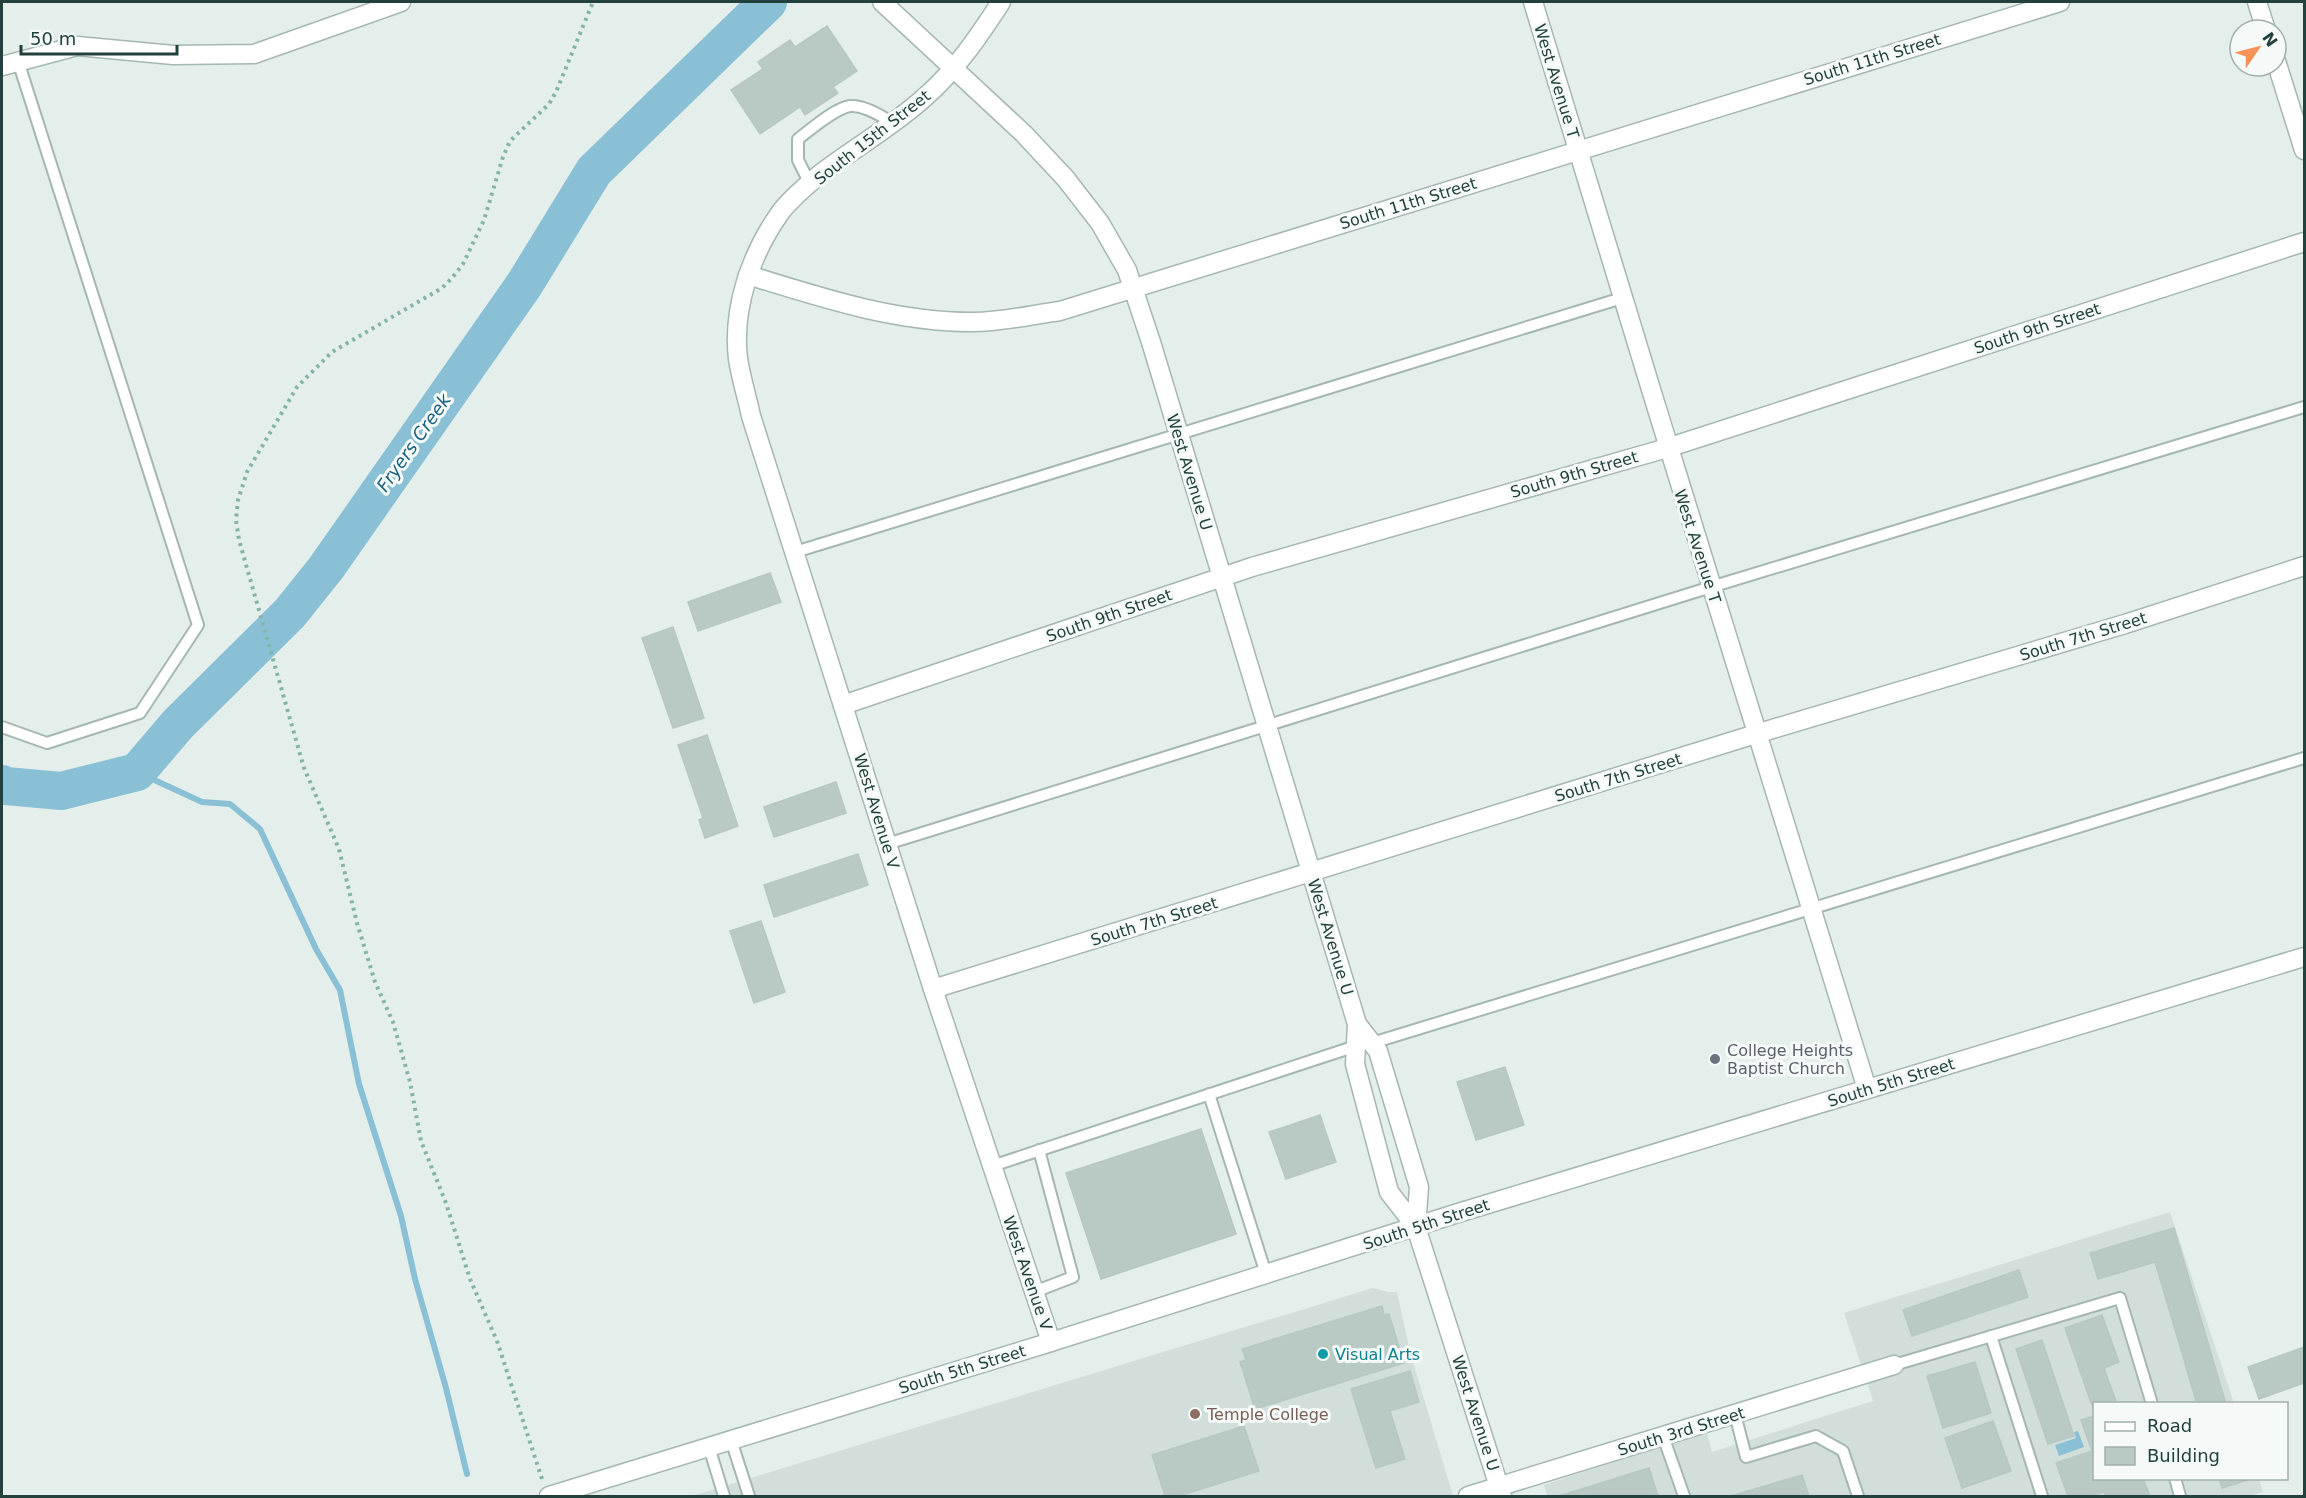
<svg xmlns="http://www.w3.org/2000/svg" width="2306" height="1498" font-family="'DejaVu Sans',sans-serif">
  <rect width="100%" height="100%" fill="#e4eeeb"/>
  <!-- built -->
  <g fill="#d2deda">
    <polygon points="2170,1212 2234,1403 2094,1404 2094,1478 2259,1479 2263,1492 2250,1496 1547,1496 1544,1485 1706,1431 1712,1452 1873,1401 1844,1313"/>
    <polygon points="1373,1288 1388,1292 1397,1292 1410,1352 1453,1496 692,1496"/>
  </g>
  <!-- water -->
  <polygon fill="#8ac0d5" points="2078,1431 2084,1447 2059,1456 2055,1445 2076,1438 2074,1432"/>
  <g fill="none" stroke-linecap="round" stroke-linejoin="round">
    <!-- stream -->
    <polyline stroke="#8ac0d5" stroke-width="6" points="137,772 202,802 230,804 260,829 316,949 340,990 359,1084 401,1216 415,1279 446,1388 467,1474"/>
    <!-- river -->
    <polyline stroke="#8ac0d5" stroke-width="38" points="2,784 6,786 61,791 137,772 178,724 290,613 326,568 524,285 594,171 768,2"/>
  </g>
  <!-- building -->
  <g fill="#b9c9c4" stroke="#b6c8c3" stroke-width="1.5">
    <polygon points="827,26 857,71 833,87 838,93 805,115 800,107 760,134 731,90 763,69 758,62 790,40 795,47"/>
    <polygon points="770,573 781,602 698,631 688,602"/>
    <polygon points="673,627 704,718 673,728 642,638"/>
    <polygon points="707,735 738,826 705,838 699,820 703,818 678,745"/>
    <polygon points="836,782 846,813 774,837 764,807"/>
    <polygon points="858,854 868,885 774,917 764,885"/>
    <polygon points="761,921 785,992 754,1003 730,931"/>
    <polygon points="1505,1067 1524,1125 1476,1140 1457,1082"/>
    <polygon points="1320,1115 1336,1162 1286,1179 1269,1132"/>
    <polygon points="1201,1129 1236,1234 1101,1279 1066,1173"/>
    <polygon points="2174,1228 2226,1404 2197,1404 2155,1262 2098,1279 2090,1253"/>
    <polygon points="2019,1270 2028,1297 1912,1336 1903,1310"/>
    <polygon points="1382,1306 1384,1315 1389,1314 1404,1363 1255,1409 1240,1362 1246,1360 1242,1349"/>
    <polygon points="2102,1315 2119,1362 2104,1368 2117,1404 2094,1404 2094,1411 2065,1328"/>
    <polygon points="2042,1340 2074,1436 2048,1444 2016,1349"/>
    <polygon points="2304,1347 2304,1383 2259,1399 2248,1367"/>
    <polygon points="1975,1362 1991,1413 1943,1428 1927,1376"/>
    <polygon points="1410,1371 1419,1402 1390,1411 1405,1459 1376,1468 1351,1389"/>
    <polygon points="2094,1416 2094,1478 2143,1478 2150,1496 2106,1496 2104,1492 2092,1496 2068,1496 2056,1463 2092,1451 2081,1420"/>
    <polygon points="1993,1421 2011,1471 1962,1488 1945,1438"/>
    <polygon points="1244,1426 1259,1471 1179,1496 1165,1496 1152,1455"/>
    <polygon points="1649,1468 1658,1496 1559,1496"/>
    <polygon points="1802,1475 1809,1496 1731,1496"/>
    <polygon points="2219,1478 2248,1478 2248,1480 2222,1488"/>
  </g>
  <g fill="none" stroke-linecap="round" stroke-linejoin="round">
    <!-- service casing -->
    <g stroke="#a6b7b3" stroke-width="14">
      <g id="service">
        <path d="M810,184l-12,-24v-21c12,-9 37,-31 52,-33 15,-1 32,11 44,17"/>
        <polyline points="795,552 1622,298"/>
        <polyline points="2,727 47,743 140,713 198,625 18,61"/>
        <polyline points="887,844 1711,587 2304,407"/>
        <polyline points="1372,1043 2304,758"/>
        <polyline points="1209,1094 1266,1274"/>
        <polyline points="992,1166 1356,1046"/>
        <polyline points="1034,1292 1073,1277 1039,1150"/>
        <polyline points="1991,1336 2042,1496"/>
        <polyline points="1894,1365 2120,1298 2152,1404"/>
        <polyline points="1735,1414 1746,1457 1816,1436 1843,1451 1858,1496"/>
        <polyline points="1663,1436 1684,1496"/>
        <polyline points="731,1440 749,1496"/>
        <polyline points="709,1447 724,1496"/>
        <polyline points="2175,1478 2180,1496"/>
      </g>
    </g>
    <!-- minor casing -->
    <g stroke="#a6b7b3" stroke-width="21">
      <g id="minor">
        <path d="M1001,2c-22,34 -45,68 -76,95 -33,30 -71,51 -106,78 -13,11 -30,25 -39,38 -29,41 -48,95 -42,146 3,19 9,38 13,57l182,573 118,353"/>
        <path d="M1533,2c109,363 223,725 334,1087"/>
        <polyline points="2,66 77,46 173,55 254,54 401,2"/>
        <path d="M748,275c74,23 147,47 225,47 29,0 58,-7 87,-11l1000,-309"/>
        <polyline points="843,705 1252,567 1667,448 2304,242"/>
        <polyline points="933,989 1759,733 2125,624 2304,566"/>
        <polyline points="1468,1496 1894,1365"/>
      </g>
    </g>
    <!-- tertiary casing -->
    <g stroke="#a6b7b3" stroke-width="21">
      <g id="tertiary">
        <polyline points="882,2 1024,134 1066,179 1100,223 1127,270 1151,342 1357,1024 1355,1064 1389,1192 1416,1227 1502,1496"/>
        <polyline points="2257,2 2266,30"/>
        <polyline points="2276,61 2304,150"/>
        <polyline points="1357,1024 1378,1051 1419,1187 1416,1227"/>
        <polyline points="549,1496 1051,1342 1458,1213 2304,957"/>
      </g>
    </g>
    <!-- path -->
    <polyline stroke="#83b3a9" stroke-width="4" stroke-dasharray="3 4.5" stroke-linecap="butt" points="542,1479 497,1341 470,1279 446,1203 421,1141 410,1082 393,1022 375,982 357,923 339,849 304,768 239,540 236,520 238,500 247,472 297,387 332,352 442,288 452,278 463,264 484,220 503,157 510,141 549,104 556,92 593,2"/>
    <!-- service -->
    <use href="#service" stroke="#fff" stroke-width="10"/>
    <!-- minor -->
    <use href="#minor" stroke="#fff" stroke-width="18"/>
    <!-- tertiary -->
    <use href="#tertiary" stroke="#fff" stroke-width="18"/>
  </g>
  <!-- markers -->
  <circle fill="#6b7280" stroke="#f5faf8" stroke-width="2" cx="1715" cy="1059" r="6"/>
  <circle fill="#0f9aa8" stroke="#f5faf8" stroke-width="2" cx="1323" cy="1354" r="6"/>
  <circle fill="#8d6e63" stroke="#f5faf8" stroke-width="2" cx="1195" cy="1414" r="6"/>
  <g text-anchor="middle" stroke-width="6" stroke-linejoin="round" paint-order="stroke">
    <!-- street labels -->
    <g font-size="16" fill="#22413c" stroke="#f5faf8">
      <text transform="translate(1872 59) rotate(-17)" y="6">South 11th Street</text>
      <text transform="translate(1557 81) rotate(73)" y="6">West Avenue T</text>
      <text transform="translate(872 137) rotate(-38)" y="6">South 15th Street</text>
      <text transform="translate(1408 203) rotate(-17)" y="6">South 11th Street</text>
      <text transform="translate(2037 328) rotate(-18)" y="6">South 9th Street</text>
      <text transform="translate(1190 472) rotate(73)" y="6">West Avenue U</text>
      <text transform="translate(1574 474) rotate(-16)" y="6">South 9th Street</text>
      <text transform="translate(1698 546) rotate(72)" y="6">West Avenue T</text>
      <text transform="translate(1109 615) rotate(-19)" y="6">South 9th Street</text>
      <text transform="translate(2083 636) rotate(-17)" y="6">South 7th Street</text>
      <text transform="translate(1618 777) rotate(-17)" y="6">South 7th Street</text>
      <text transform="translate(877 811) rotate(73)" y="6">West Avenue V</text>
      <text transform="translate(1154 921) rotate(-17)" y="6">South 7th Street</text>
      <text transform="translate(1331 937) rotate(73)" y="6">West Avenue U</text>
      <text transform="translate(1891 1082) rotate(-17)" y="6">South 5th Street</text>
      <text transform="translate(1426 1224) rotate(-18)" y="6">South 5th Street</text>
      <text transform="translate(1028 1273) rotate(71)" y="6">West Avenue V</text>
      <text transform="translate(962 1369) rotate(-17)" y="6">South 5th Street</text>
      <text transform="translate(1476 1413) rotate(72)" y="6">West Avenue U</text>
      <text transform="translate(1681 1431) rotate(-17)" y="6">South 3rd Street</text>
    </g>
    <!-- worship labels -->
    <g font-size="16" fill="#5b616d" stroke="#f5faf8" text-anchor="start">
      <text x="1727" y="1056">College Heights<tspan x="1727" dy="18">Baptist Church</tspan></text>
    </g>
    <!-- culture labels -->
    <g font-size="16" fill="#0d838f" stroke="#f5faf8" text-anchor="start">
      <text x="1335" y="1360">Visual Arts</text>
    </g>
    <!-- education labels -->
    <g font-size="16" fill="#785e54" stroke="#f5faf8" text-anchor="start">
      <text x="1207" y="1420">Temple College</text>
    </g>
    <!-- water labels -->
    <g font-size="18" font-style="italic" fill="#196280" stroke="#f5faf8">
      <text transform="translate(414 443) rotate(-55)" y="6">Fryers Creek</text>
    </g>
  </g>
  <!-- border -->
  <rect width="2306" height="1498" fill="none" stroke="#22413c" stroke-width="6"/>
  <!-- legend -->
  <rect x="2093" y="1402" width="195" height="78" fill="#f5faf8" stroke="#a1b0ad" stroke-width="1.5"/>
  <rect x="2105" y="1422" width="30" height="9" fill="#ffffff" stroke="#a1b0ad" stroke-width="1.5"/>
  <text x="2147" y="1432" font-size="18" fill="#22413c">Road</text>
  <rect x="2105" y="1447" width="30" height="18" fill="#b9c9c4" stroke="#a1b0ad" stroke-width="1.5"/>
  <text x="2147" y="1462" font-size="18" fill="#22413c">Building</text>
  <!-- north arrow -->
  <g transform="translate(2258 48) rotate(55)"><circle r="28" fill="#f5faf8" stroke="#a1b0ad" stroke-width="1.5"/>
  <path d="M0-4.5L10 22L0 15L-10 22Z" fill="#f79259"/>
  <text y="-9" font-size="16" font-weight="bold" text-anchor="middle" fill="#22413c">N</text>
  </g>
  <!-- scale -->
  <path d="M21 45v9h156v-9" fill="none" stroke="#22413c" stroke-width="3"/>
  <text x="30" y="45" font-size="18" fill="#22413c" stroke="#f5faf8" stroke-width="4.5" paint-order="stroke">50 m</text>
</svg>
